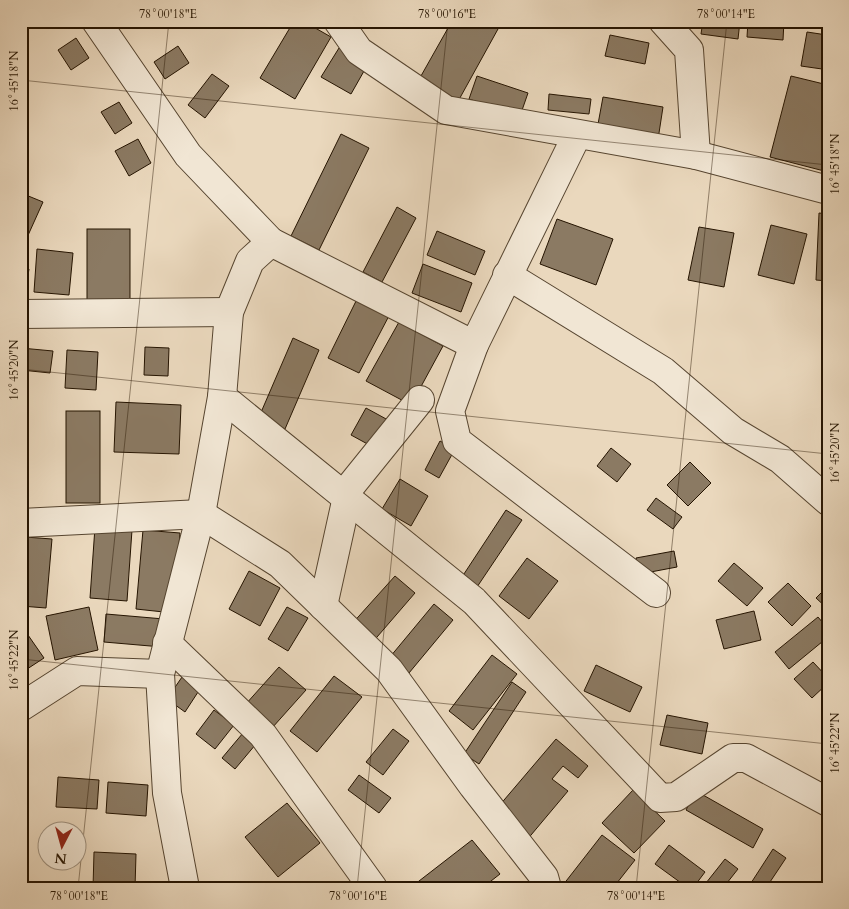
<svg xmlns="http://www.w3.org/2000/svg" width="849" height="909" font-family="Cardo,serif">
  <rect width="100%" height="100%" fill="#ead8bd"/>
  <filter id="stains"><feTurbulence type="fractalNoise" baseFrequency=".004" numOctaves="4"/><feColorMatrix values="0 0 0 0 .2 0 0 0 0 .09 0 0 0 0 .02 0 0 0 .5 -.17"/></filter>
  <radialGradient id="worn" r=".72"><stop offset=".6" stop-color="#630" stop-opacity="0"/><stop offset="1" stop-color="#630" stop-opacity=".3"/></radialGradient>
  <!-- building -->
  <g fill="#8b7a63" stroke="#251401">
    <polygon points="294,21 303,21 331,37 295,99 260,78"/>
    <polygon points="452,21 484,21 498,29 456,105 417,83"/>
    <polygon points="703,21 740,21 738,39 701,34"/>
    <polygon points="748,21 784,21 783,40 747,37"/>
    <polygon points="807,32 827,35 822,69 801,66"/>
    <polygon points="610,35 649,43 645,64 605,56"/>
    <polygon points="76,38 89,58 71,70 58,50"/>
    <polygon points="178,46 189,63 165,79 154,62"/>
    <polygon points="339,48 368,64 351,94 321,77"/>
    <polygon points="212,74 229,86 205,118 188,105"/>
    <polygon points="477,76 528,93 520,116 469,99"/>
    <polygon points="791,76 828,85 828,172 770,157"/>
    <polygon points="549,94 591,99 589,114 548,110"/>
    <polygon points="603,97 663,107 657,146 596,135"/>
    <polygon points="119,102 132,123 115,134 101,112"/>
    <polygon points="341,134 369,148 319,250 291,236"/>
    <polygon points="138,139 151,163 129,176 115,151"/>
    <polygon points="21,193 43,202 25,242 21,241"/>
    <polygon points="397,207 416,218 382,282 363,272"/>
    <polygon points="819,213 828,214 828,281 816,280"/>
    <polygon points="557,219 613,239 596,285 540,264"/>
    <polygon points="771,225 807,234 794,284 758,275"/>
    <polygon points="699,227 734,233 724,287 688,280"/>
    <rect x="87" y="229" width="43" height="75"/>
    <polygon points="437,231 485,251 475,275 427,255"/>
    <polygon points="37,249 73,253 69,295 34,292"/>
    <polygon points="423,264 472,283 461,312 412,293"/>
    <polygon points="21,268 29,269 21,317"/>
    <polygon points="359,295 391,312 359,373 328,358"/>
    <polygon points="399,322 443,346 411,405 366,381"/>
    <polygon points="293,338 319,350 285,429 259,417"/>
    <polygon points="145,347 169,348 168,376 144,375"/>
    <polygon points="21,348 53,351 50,373 21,370"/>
    <polygon points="67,350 98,352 96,390 65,388"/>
    <polygon points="116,402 181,405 179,454 114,452"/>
    <polygon points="366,408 388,420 373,447 351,435"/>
    <rect x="66" y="411" width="34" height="92"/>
    <polygon points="440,441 455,449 439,478 425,470"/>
    <polygon points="611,448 631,464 617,482 597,466"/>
    <polygon points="690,462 711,483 688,506 667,485"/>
    <polygon points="400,479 428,496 411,526 382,509"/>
    <polygon points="656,498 682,517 673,529 647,510"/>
    <polygon points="506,510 522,520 475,590 460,580"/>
    <polygon points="95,527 132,530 127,601 90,598"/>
    <polygon points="143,530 180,533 173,613 136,609"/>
    <polygon points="25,537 52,539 46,608 21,606"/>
    <polygon points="674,551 677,567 640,574 636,558"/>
    <polygon points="527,558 558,581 529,619 499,596"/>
    <polygon points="734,563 763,588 747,606 718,581"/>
    <polygon points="249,571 280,588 260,626 229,609"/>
    <polygon points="395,576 415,593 371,644 350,626"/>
    <polygon points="788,583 811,606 792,626 768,602"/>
    <polygon points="828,586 828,609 816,598"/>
    <polygon points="434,604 453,620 404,679 385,663"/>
    <polygon points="89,607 98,650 55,660 46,616"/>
    <polygon points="287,607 308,618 288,651 268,639"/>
    <polygon points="754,611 761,640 724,649 716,620"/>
    <polygon points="106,614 164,619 162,647 104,642"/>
    <polygon points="818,617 828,629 828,637 789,669 775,652"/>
    <polygon points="21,625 44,658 21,673"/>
    <polygon points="492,655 517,674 473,730 449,711"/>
    <polygon points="813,662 828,678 828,683 812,698 794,679"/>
    <polygon points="596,665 642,687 630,712 584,691"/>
    <polygon points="279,667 306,690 272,728 245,705"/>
    <polygon points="334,676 362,697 317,752 290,731"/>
    <polygon points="182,677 200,689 185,712 167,699"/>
    <polygon points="512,682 526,692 479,764 464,754"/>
    <polygon points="214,710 234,725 215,749 196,734"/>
    <polygon points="667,715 708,723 702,754 660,745"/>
    <polygon points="393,729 409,741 383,775 366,762"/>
    <polygon points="243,733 256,744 235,769 222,758"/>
    <polygon points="556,739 588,766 578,778 563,766 552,779 568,791 526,841 493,813"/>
    <polygon points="359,775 391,798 379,813 348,790"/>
    <polygon points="58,777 99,780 97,809 56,807"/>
    <polygon points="108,782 148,785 146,816 106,813"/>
    <polygon points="633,790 665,821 634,853 602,823"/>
    <polygon points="696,791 763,829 753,848 686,810"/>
    <polygon points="287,803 320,843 278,877 245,837"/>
    <polygon points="602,835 635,860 613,888 567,888 563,885"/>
    <polygon points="472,840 500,874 482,888 410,888"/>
    <polygon points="669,845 705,872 693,888 688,888 655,864"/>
    <polygon points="773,849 786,858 766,888 758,888 751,883"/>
    <polygon points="94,852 136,854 135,888 93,888"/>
    <polygon points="725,859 738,869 723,888 702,888"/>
  </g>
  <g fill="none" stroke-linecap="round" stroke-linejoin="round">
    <!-- minor casing -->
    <g stroke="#564530" stroke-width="30">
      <g id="minor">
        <polyline points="96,21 188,155 271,242 250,261 229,312 222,397 201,514 160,674 167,793 185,888"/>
        <polyline points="338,21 359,51 446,110 696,155 828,190"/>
        <polyline points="663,21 689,50 696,155"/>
        <polyline points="271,242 474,345 577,135"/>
        <polyline points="507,275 663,371 733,431 780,459 828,501"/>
        <polyline points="21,314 229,312"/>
        <polyline points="474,345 450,411 457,441 656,593"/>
        <polyline points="222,397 474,601 660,798 676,797 733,758 746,758 828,802"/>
        <polyline points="21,523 201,514 280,564 389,670 473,786 544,877 547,888"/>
        <polyline points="323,606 349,488 420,400"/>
        <polyline points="167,643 263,735 373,888"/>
        <polyline points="21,707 77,671 160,674"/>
      </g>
    </g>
    <!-- minor -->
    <use href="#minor" stroke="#f1e6d4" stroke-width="28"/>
  </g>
  <!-- ticks -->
  <path fill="none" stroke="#251401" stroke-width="1" stroke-opacity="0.45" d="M21,80l807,85M21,369l807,85M21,659l807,85M78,888l91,-867M357,888l91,-867M636,888l91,-867"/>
  <!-- margin -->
  <rect width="849" height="909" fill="none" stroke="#ead8bd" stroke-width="55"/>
  <!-- north arrow -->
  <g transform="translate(62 846) rotate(186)"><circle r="24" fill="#f1e6d4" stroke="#9f9280"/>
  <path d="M0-4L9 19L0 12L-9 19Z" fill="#8f2418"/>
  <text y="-8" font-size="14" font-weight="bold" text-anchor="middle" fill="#251401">N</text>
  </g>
  <rect x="28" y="28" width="794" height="854" fill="none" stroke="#251401" stroke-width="2"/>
  <g font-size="12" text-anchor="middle" fill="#251401">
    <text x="168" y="18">78°00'18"E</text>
    <text x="447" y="18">78°00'16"E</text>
    <text x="726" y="18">78°00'14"E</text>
    <text transform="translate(14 81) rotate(-90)" y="4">16°45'18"N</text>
    <text transform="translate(835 164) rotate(-90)" y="4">16°45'18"N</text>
    <text transform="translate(14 370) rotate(-90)" y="4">16°45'20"N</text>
    <text transform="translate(835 453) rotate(-90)" y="4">16°45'20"N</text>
    <text transform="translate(14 660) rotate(-90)" y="4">16°45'22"N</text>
    <text transform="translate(835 743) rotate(-90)" y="4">16°45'22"N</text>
    <text x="79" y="900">78°00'18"E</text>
    <text x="358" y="900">78°00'16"E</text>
    <text x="636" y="900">78°00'14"E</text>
  </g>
  <rect width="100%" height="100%" filter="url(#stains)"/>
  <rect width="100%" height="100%" fill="url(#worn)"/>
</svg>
